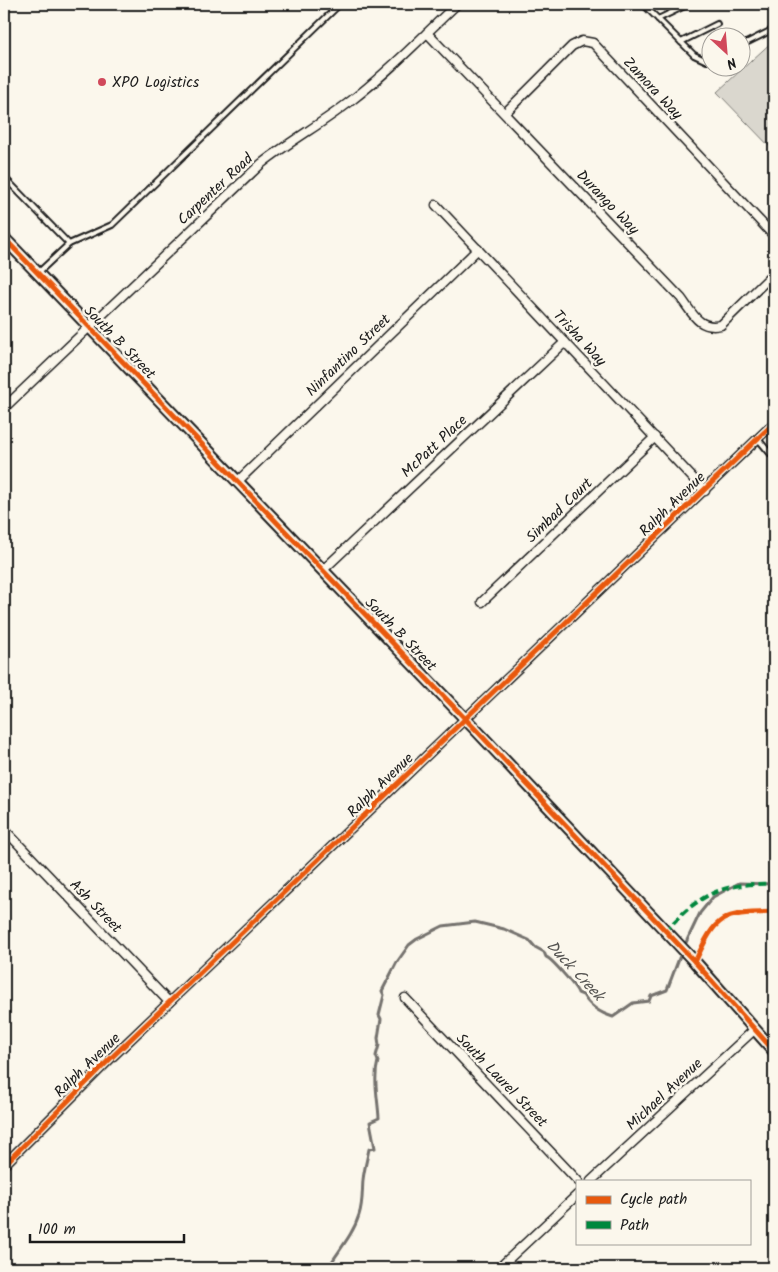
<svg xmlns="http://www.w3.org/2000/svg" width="778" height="1272" font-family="Kalam,sans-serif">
  <rect width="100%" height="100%" fill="#fbf7ec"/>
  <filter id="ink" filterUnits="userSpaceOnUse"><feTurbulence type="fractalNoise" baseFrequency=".02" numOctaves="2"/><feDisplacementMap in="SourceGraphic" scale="10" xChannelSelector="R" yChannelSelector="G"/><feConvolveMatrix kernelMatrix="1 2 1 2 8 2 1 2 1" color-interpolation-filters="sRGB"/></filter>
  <g filter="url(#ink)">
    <!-- green -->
    <polygon fill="#dad7ce" stroke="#7b7a75" points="774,40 774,151 717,92"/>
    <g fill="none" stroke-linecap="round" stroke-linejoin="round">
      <!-- stream -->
      <path stroke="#74726e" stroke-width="3" d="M328,1268c10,-17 25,-33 31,-53 4,-12 3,-23 4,-35 1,-10 4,-21 6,-31l6,-1 -5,-26 9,-4c-1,-19 -6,-39 -1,-57l-2,-5 3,-11 -1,-7 3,-19 -2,-4 5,-20 -2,-4 15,-29 12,-17 8,-6 26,-13 32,-4 29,7 25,11 6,7 9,5 2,5c5,1 30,30 32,36l5,2c7,12 17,18 30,22l20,-14 16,-2 2,-5 16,-6 14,-37 19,-40 13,-16 26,-14 35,1"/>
      <!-- service casing -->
      <g stroke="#1c1c1c" stroke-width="8">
        <g id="service">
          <polyline points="643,4 694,55 707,61 710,60"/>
          <polyline points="658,19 689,4"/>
          <polyline points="681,42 717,24"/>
          <polyline points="740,46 774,29"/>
          <polyline points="4,177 69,244 39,272"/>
          <polyline points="69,244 112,225 340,4"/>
          <polyline points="758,439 774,458"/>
          <polyline points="4,585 4,587"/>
        </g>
      </g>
      <!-- minor casing -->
      <g stroke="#1c1c1c" stroke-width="11">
        <g id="minor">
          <path d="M427,33l254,265c12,16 18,32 40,27l53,-52"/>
          <polyline points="505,113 572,46 582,41 593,43 774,236"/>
          <polyline points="436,205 705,491"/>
          <path d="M4,408l257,-244c29,-23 62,-41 91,-64 38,-29 71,-64 105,-96"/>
          <polyline points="238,481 478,249"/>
          <polyline points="323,570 565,342"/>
          <polyline points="482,602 655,437"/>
          <polyline points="4,829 169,1002"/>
          <polyline points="405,998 578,1181"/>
          <polyline points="4,1165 111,1058 774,423"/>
          <polyline points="591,1181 755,1029"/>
          <polyline points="499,1268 577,1195"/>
        </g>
      </g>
      <!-- tertiary casing -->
      <g stroke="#1c1c1c" stroke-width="14">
        <polyline id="tertiary" points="4,238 477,731 695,962 774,1051"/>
      </g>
      <!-- service -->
      <use href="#service" stroke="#fbf7ec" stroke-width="4"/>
      <!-- minor -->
      <use href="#minor" stroke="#fbf7ec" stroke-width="8"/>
      <!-- tertiary -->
      <use href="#tertiary" stroke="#fbf7ec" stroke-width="10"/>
      <!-- quiet -->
      <path stroke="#00873e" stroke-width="4" stroke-dasharray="8 4" stroke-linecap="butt" d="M665,932c33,-38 59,-50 109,-48"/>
      <!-- cycleway casing -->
      <g stroke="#fbf7ec" stroke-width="8">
        <g id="cycleway">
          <polyline points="4,238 477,731 695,962 774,1051"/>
          <path d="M695,962c22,-49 27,-48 79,-50"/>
          <polyline points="4,1165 111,1058 774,423"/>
        </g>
      </g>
      <!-- cycleway -->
      <use href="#cycleway" stroke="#e8590c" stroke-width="5"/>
    </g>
  </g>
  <!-- markers -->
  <circle fill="#d1495b" stroke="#fbf7ec" stroke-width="2" cx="102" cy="82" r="5"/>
  <g text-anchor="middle" stroke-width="5" stroke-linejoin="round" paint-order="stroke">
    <!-- poi labels -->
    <g font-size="15" fill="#1c1c1c" stroke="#fbf7ec" text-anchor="start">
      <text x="112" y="87">XPO Logistics</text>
    </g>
    <!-- street labels -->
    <g font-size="15" fill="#1c1c1c" stroke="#fbf7ec">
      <text transform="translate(653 88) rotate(47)" y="5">Zamora Way</text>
      <text transform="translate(215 189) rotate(-43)" y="5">Carpenter Road</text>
      <text transform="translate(608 202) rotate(46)" y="5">Durango Way</text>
      <text transform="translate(580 338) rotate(47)" y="5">Trisha Way</text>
      <text transform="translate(120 342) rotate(46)" y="5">South B Street</text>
      <text transform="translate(348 355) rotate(-44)" y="5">Ninfantino Street</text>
      <text transform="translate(434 446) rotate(-43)" y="5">McPatt Place</text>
      <text transform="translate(672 504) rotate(-44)" y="5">Ralph Avenue</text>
      <text transform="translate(559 510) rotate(-44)" y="5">Simbad Court</text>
      <text transform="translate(401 634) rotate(46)" y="5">South B Street</text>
      <text transform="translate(380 785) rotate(-44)" y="5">Ralph Avenue</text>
      <text transform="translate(96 906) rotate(46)" y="5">Ash Street</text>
      <text transform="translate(87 1065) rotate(-44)" y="5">Ralph Avenue</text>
      <text transform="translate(502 1080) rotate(46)" y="5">South Laurel Street</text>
      <text transform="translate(664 1094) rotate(-43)" y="5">Michael Avenue</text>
    </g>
    <!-- water labels -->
    <g font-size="16" font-style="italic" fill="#575653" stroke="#fbf7ec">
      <text transform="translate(576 970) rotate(47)" y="6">Duck Creek</text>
    </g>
  </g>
  <!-- margin -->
  <rect width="778" height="1272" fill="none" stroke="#fbf7ec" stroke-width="20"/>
  <rect x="10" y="10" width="758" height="1252" fill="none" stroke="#1c1c1c" stroke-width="2" filter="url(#ink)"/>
  <!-- legend -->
  <rect x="576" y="1180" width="175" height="65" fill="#fbf7ec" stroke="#a29f99"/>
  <rect x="586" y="1196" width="25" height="8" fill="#e8590c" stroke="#a29f99"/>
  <text x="620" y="1204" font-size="15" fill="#1c1c1c">Cycle path</text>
  <rect x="586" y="1221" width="25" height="8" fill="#00873e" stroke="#a29f99"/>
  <text x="620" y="1230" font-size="15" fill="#1c1c1c">Path</text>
  <!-- north arrow -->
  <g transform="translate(726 52) rotate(154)"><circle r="24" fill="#fbf7ec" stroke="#a29f99"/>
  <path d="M0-4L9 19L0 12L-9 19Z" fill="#d1495b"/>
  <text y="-8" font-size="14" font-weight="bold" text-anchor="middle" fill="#1c1c1c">N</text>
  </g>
  <!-- scale -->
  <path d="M30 1234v8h154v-8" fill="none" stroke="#1c1c1c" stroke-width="2.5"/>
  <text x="38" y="1234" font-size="15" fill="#1c1c1c" stroke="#fbf7ec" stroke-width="4" paint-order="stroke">100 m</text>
</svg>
